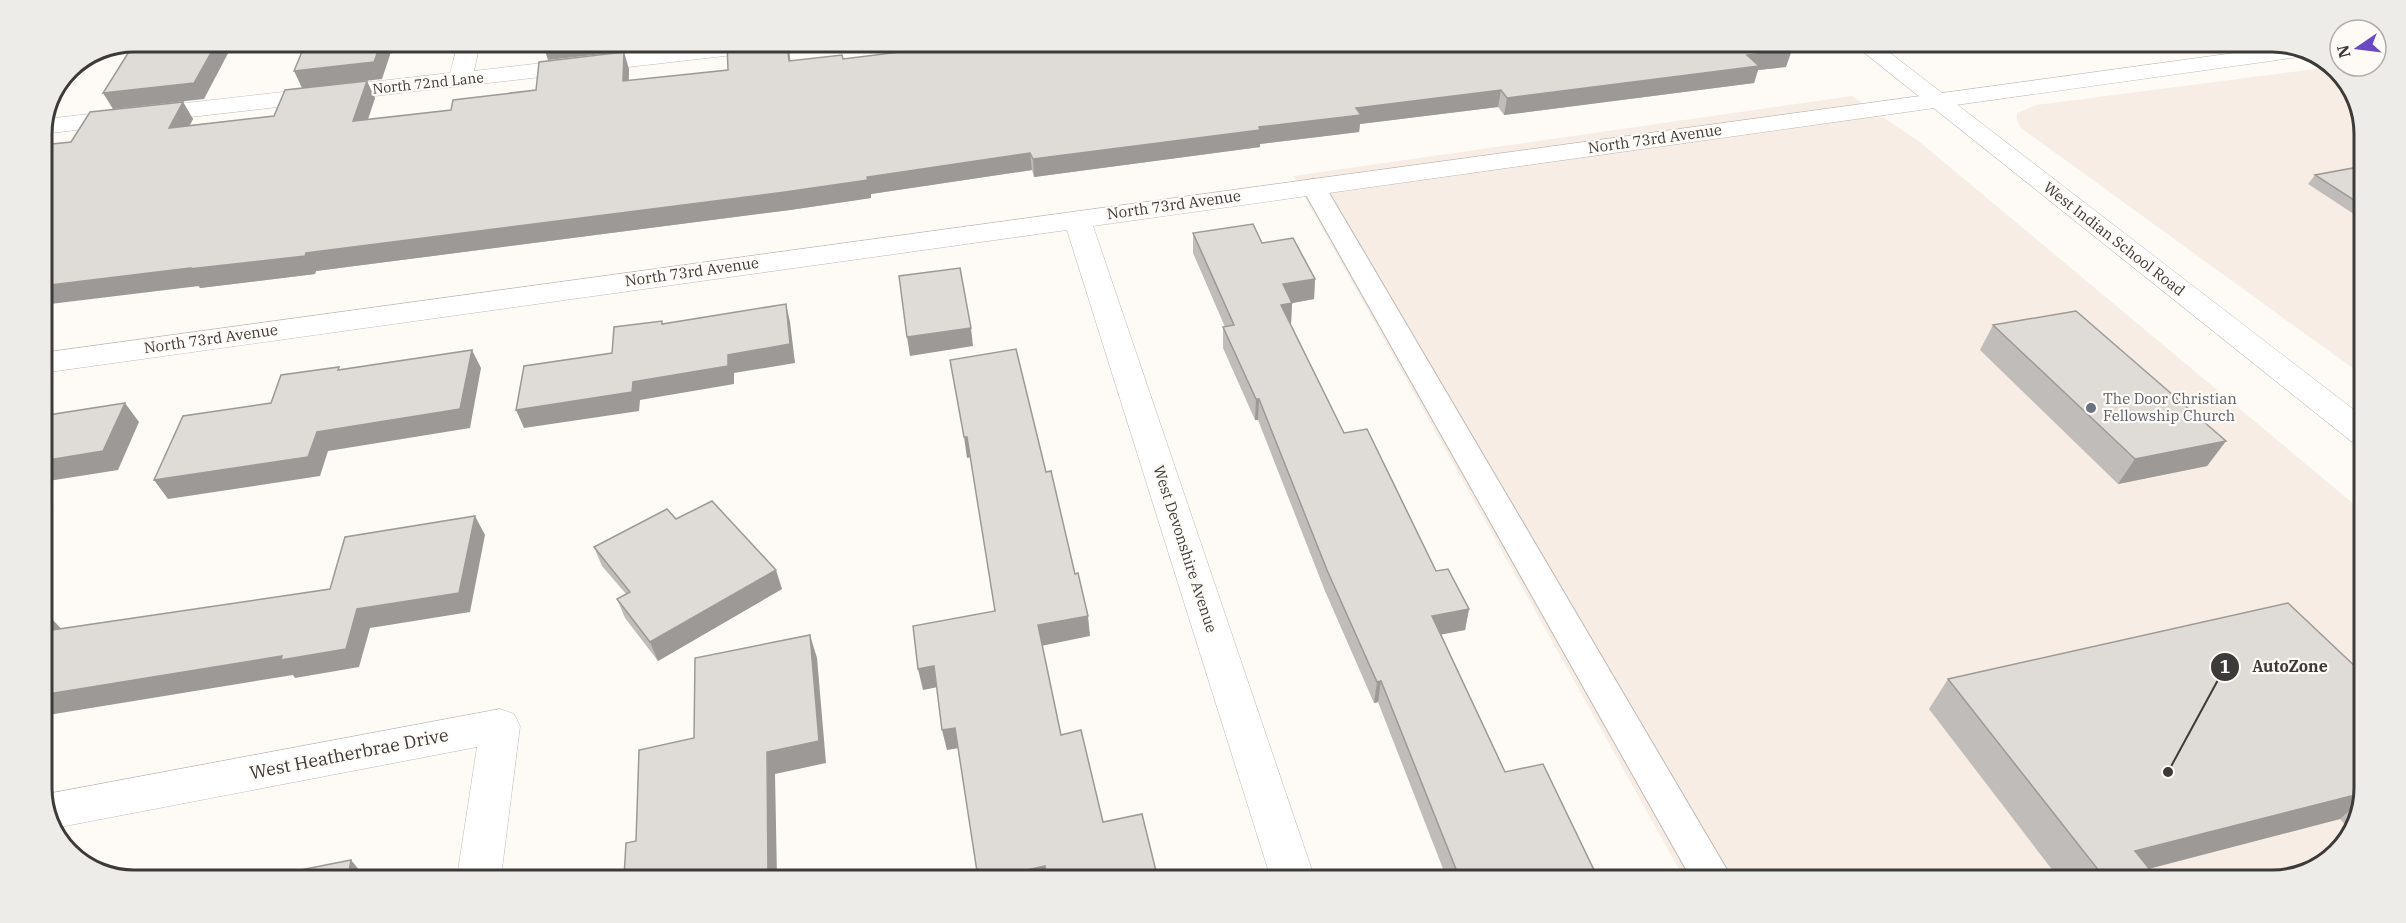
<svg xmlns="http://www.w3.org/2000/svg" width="2406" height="923" font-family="'IBM Plex Serif',serif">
  <rect width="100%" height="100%" fill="#fefbf7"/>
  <!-- built -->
  <g fill="#f7ede5">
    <polygon points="2330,67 2345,78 2364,128 2362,375 2021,128 2017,120 2017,113 2036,105"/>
    <polygon points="1852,96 1921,143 2361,510 2359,819 2323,865 2272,881 1685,880 1293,176"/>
  </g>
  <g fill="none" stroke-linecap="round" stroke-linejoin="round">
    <!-- lane casing -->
    <g stroke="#bdb9b6" stroke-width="2">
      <polygon id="lane" points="1313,179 1321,181 1325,186 1733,880 1692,880 1301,186 1305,181"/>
    </g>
    <!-- street casing -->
    <g stroke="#bdb9b6" stroke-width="1">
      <g id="street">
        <polygon points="458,43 480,43 474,71 714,43 788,44 785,48 777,50 42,134 46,119 450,73"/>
        <polygon points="2278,47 2302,47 2313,55 1093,226 1315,879 1271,879 1067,230 42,373 42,353"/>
        <polygon points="500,709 514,714 520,726 501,877 457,877 477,747 55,828 42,795"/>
      </g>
    </g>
    <!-- secondary casing -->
    <g stroke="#bdb9b6" stroke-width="1">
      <polygon id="secondary" points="1856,46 1881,46 2362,416 2362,444 2351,441"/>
    </g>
    <!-- lane -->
    <use href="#lane" fill="#fff" fill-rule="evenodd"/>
    <!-- street -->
    <use href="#street" fill="#fff" fill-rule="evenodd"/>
    <!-- secondary -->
    <use href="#secondary" fill="#fff" fill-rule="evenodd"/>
  </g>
  <!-- wall -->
  <g fill="#c0bcb9">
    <polygon points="947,44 1787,46 1786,67 1758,70 1754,83 1504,115 1498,107 1360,124 1359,132 1260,144 1260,147 1034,177 1032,170 871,194 871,198 790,210 316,271 315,274 200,288 71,142 183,102 193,119 190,125 274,116 375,98 368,120 451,110 536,90 629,69 629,81 728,70 790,61 843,59 948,46"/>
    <polygon points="2364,166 2363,220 2308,184 2315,175"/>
    <polygon points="1193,233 1262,243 1315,279 1314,299 1292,303 1291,324 1290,324 1344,433 1436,571 1469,609 1465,630 1441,634 1505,772 1596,874 1604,879 1447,879 1378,702 1374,703 1325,591 1258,420 1255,420 1223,348 1223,327 1225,327 1193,253"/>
    <polygon points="1993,325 2226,441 2207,466 2118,484 1980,350"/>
    <polygon points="676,519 782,589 658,661 625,618 617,599 626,594 602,566 594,547"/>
    <polygon points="2360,671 2359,819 2350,830 2340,819 2149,869 2159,881 2060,880 1929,709 1948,679"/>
  </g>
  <!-- shaded-wall -->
  <g fill="#9c9996">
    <polygon points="217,42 234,42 204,99 113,109 103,93"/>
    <polygon points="381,43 394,43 382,79 302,88 294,71"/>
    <polygon points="562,43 630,43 630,51 548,60 543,45"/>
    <polygon points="787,44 788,44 789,47 792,78 789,61"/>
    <polygon points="1792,50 1786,67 1758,70 1754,83 1504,115 1507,98 1747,55"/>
    <polygon points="624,52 629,69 628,98 623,81"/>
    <polygon points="367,81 375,98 361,139 353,121"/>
    <polygon points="1501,90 1498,107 1360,124 1359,132 1260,144 1260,147 1034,177 1033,159 1259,127 1356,108"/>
    <polygon points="183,102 193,119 179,145 169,128"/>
    <polygon points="1030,153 1032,170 871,194 871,198 790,210 316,271 315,274 200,288 199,286 42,305 42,286 306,253 867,177"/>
    <polygon points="1315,279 1314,299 1282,305 1283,284"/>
    <polygon points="1292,303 1291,324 1280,326 1281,305"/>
    <polygon points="786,304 790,322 795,363 734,373 734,384 640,400 639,411 524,428 516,410 633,382 728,355"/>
    <polygon points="971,328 973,346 910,356 907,337"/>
    <polygon points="472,350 481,368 470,428 328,451 320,476 168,499 154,480 317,432"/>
    <polygon points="1256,399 1259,399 1258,420 1255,420"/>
    <polygon points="125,403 139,422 118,470 42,482 42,461"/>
    <polygon points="964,437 967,437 971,457 967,458"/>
    <polygon points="2226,441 2207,466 2118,484 2135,459"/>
    <polygon points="475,516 485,535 470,612 370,628 359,667 295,678 293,675 42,716 42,695 357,609"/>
    <polygon points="776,570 782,589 658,661 650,642"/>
    <polygon points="1469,609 1465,630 1429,637 1432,616"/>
    <polygon points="1088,616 1090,636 1041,646 1038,625"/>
    <polygon points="51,618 68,636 45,631"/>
    <polygon points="810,635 817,658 826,763 775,774 777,878 768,878 767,752"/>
    <polygon points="934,666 938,687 923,690 918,669"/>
    <polygon points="1381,681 1378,702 1374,703 1377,682"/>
    <polygon points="955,728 959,748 947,750 942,730"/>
    <polygon points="2359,794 2359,802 2340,819 2109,879 2135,851"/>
    <polygon points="351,860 365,877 348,877"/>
    <polygon points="1045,866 1047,878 992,878"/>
    <polygon points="1156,871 1157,878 1148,878 1148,873"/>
  </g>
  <!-- building -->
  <g fill="#dfdbd7" stroke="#9c9996" stroke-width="1.5">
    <polygon points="135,42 217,42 194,83 103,93"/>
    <polygon points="306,42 381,43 374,62 294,71"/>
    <polygon points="543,43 562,43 543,45"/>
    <polygon points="727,43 787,44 789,61 842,55 843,59 950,46 949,44 1787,46 1792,50 1747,55 1759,66 1507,98 1501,90 1356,108 1361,115 1259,127 1260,130 1033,159 1030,153 867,177 868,180 785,192 306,253 305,256 189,269 190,268 42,286 42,145 71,142 90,112 183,102 169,128 274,116 285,90 367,81 353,121 451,110 453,100 536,90 539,62 624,52 623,81 728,70"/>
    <polygon points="2364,166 2363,206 2315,175"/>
    <polygon points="1253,224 1262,243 1293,238 1315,279 1283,284 1292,303 1281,305 1344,433 1367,429 1436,571 1448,569 1469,609 1432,616 1505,772 1543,764 1596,874 1600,873 1604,879 1460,879 1381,681 1377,682 1327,570 1259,399 1256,399 1223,327 1234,325 1193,233"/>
    <polygon points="960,268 971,328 907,337 899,276"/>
    <polygon points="786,304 790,344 728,355 728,366 633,382 632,392 516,410 524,366 612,353 614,327 662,321 662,324"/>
    <polygon points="2076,311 2226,441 2135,459 1993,325"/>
    <polygon points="1016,349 1046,472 1051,471 1075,574 1078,573 1088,616 1038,625 1061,735 1081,730 1103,822 1142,814 1156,871 1148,873 1149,878 1047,878 1045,866 992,878 978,878 955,728 942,730 934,666 918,669 913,626 995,611 967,437 964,437 950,360"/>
    <polygon points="472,350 460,409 317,432 308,457 154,480 183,416 271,403 281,375 339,367 338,370"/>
    <polygon points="125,403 103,451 42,461 42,416"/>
    <polygon points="712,501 776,570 650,642 617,599 630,592 594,547 667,509 676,519"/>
    <polygon points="475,516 459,593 357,609 346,649 281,660 282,656 42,695 42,619 51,618 45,631 330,589 345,537"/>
    <polygon points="2288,603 2360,671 2359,794 2135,851 2159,881 2107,881 1948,679"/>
    <polygon points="810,635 819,741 767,752 768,878 624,877 626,843 636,841 639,750 694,738 695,658"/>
    <polygon points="351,860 348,877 270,876"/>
  </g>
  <!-- markers -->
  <circle fill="#6b7280" stroke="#fefbf7" stroke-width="2" cx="2091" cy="408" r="6"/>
  <g text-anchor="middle" stroke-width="4.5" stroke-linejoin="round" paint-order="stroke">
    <!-- far-street labels -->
    <g font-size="14" fill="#3c3b3a" stroke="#fefbf7">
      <text transform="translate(428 83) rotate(-6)" y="5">North 72nd Lane</text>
    </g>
    <!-- street labels -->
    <g font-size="15" fill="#3c3b3a" stroke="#fefbf7">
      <text transform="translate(1655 139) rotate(-8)" y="5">North 73rd Avenue</text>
      <text transform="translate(1174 205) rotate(-8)" y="5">North 73rd Avenue</text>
      <text transform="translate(2114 239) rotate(38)" y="5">West Indian School Road</text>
      <text transform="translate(692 272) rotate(-8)" y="5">North 73rd Avenue</text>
      <text transform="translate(211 339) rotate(-8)" y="5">North 73rd Avenue</text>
      <text transform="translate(1185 549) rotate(72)" y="5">West Devonshire Avenue</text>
    </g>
    <!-- worship labels -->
    <g font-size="15" fill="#5b616d" stroke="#fefbf7" text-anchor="start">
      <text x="2103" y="404">The Door Christian<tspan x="2103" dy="17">Fellowship Church</tspan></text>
    </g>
    <!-- near-street labels -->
    <g font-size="18" fill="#3c3b3a" stroke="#fefbf7">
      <text transform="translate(349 754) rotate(-11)" y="6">West Heatherbrae Drive</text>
    </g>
  </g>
  <!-- crop -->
  <path d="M0 0H2406V923H0ZM134 52H2272A82 82 0 0 1 2354 134V788A82 82 0 0 1 2272 870H134A82 82 0 0 1 52 788V134A82 82 0 0 1 134 52Z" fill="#eeece8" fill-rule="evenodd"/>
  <path fill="none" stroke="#3c3b3a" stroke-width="3" d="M134 52H2272A82 82 0 0 1 2354 134V788A82 82 0 0 1 2272 870H134A82 82 0 0 1 52 788V134A82 82 0 0 1 134 52Z"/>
  <!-- callouts -->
  <path fill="none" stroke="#3c3b3a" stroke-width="2" d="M2168 772L2225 667"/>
  <g fill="#3c3b3a" stroke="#fefbf7" stroke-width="2">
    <circle cx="2168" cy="772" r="6"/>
    <circle cx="2225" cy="667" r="15"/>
  </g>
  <g font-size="18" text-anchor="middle" font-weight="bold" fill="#fff">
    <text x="2225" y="673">1</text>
  </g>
  <g font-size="16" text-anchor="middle" font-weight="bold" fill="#3c3b3a" stroke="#fefbf7" stroke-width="4.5" stroke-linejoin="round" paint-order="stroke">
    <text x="2290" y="672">AutoZone</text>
  </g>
  <!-- north arrow -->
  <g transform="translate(2358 48) rotate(256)"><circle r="28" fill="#fefbf7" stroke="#b0aeab" stroke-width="1.5"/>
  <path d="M0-4.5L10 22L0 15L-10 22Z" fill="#6a49c2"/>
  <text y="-9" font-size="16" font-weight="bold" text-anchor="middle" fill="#3c3b3a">N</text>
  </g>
</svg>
